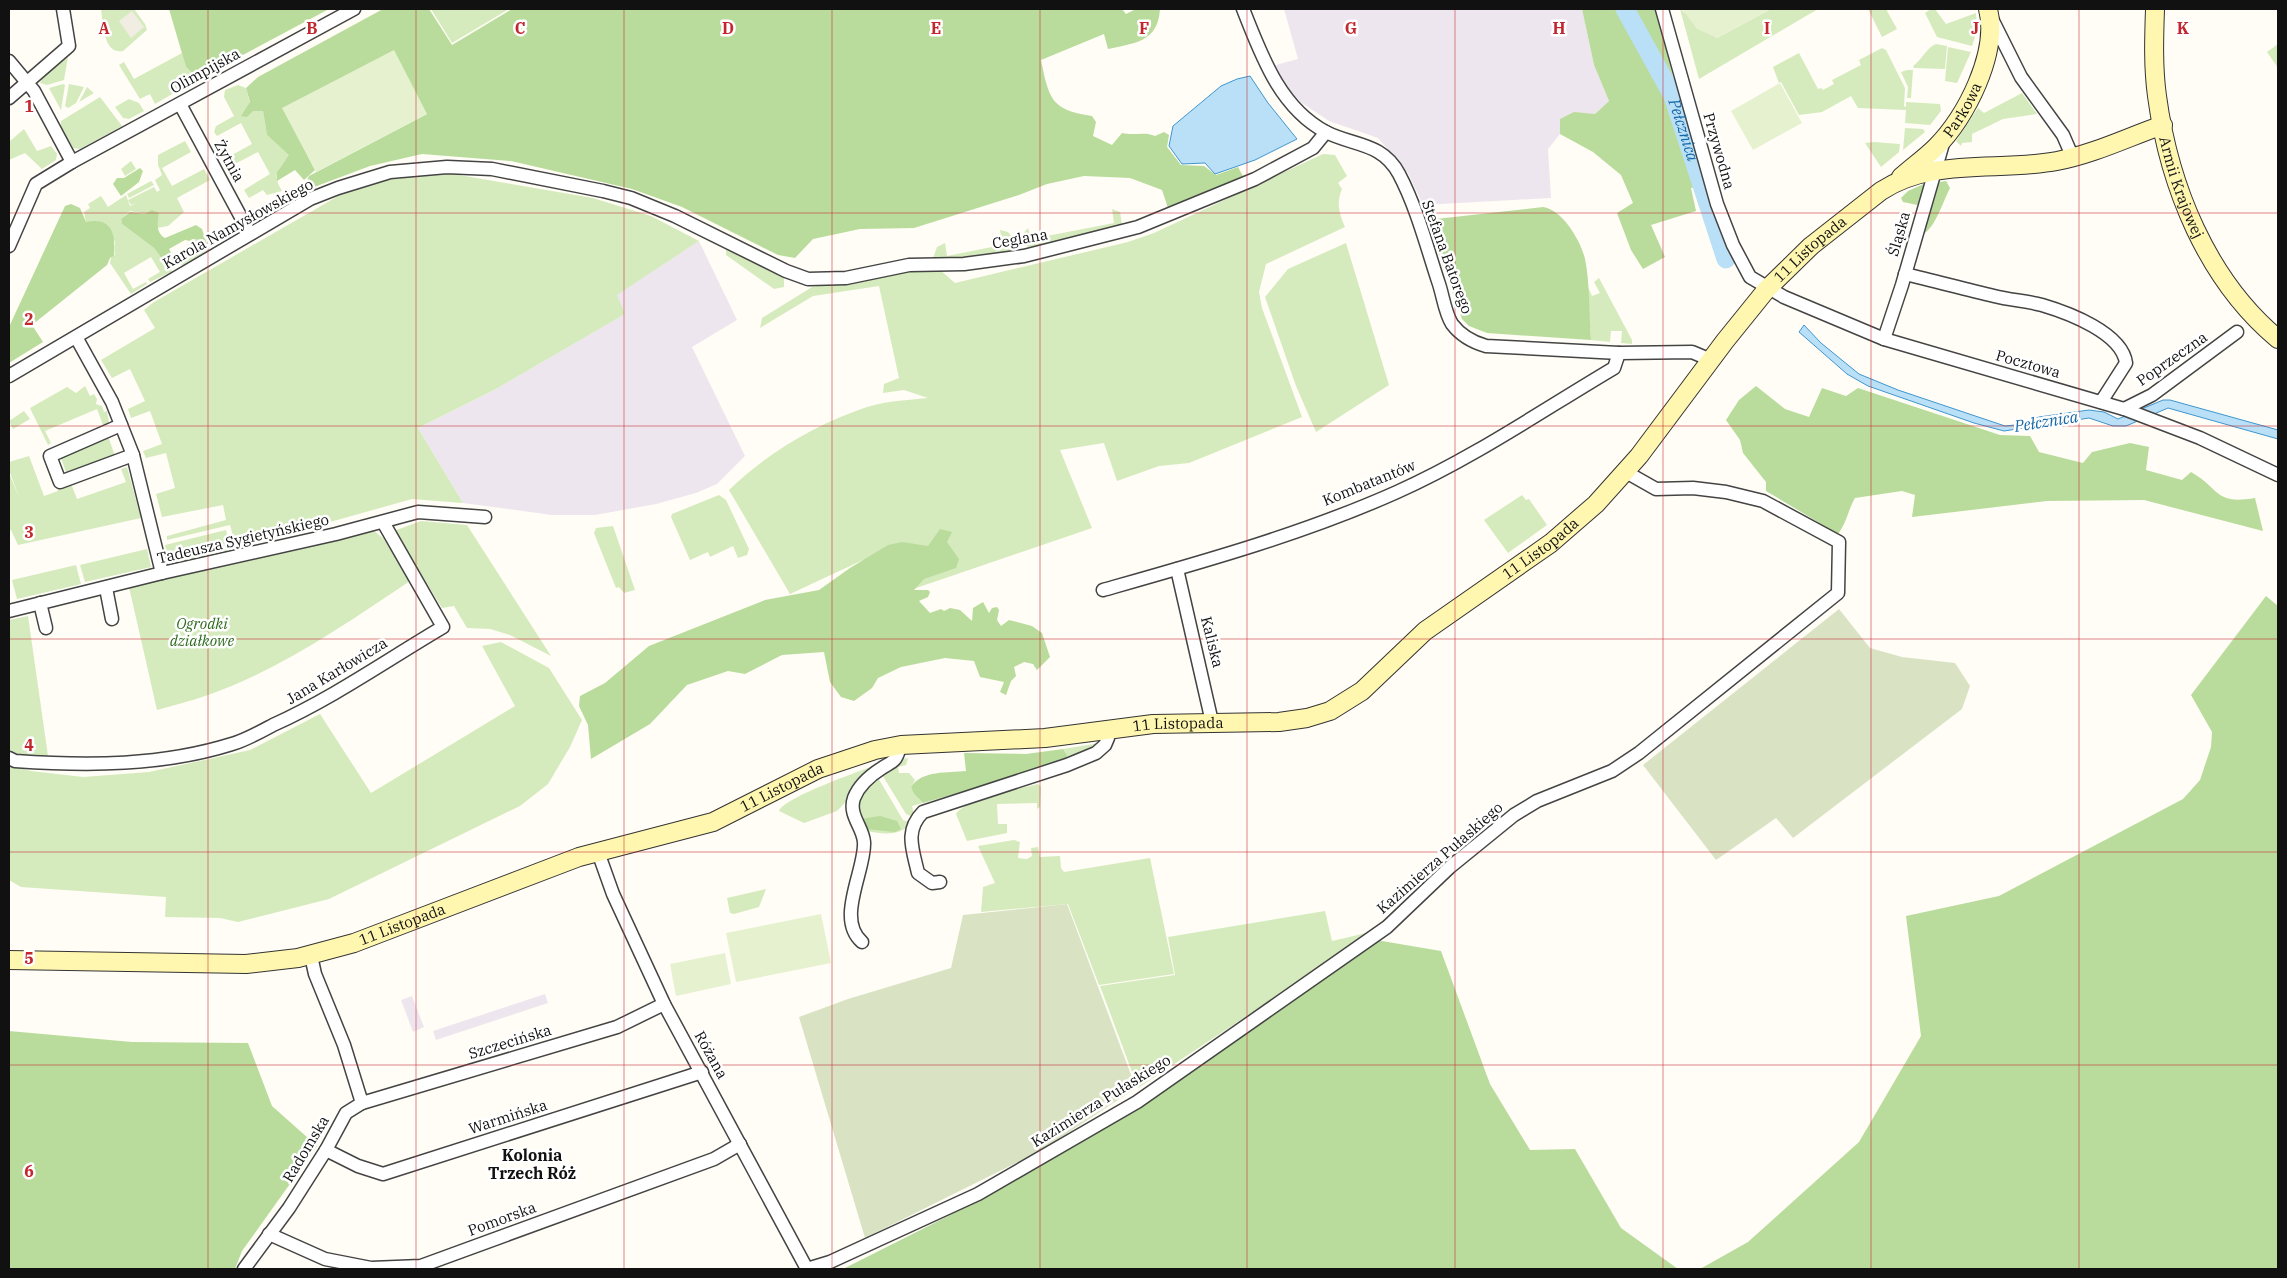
<svg xmlns="http://www.w3.org/2000/svg" width="2287" height="1278" font-family="'IBM Plex Serif',serif">
  <rect width="100%" height="100%" fill="#fffdf5"/>
  <!-- industrial -->
  <g fill="#eee6ef">
    <polygon points="1284,9 1582,9 1594,65 1609,101 1595,114 1560,119 1560,134 1548,149 1551,198 1423,205 1408,173 1378,138 1329,121 1302,103 1285,86 1272,66 1298,59"/>
    <polygon points="699,241 737,320 692,347 745,456 717,484 696,493 656,504 595,515 552,515 463,503 418,428 496,389 625,314 616,295"/>
    <polygon points="545,994 548,1003 436,1040 433,1031"/>
    <polygon points="412,996 424,1027 413,1032 401,1000"/>
  </g>
  <!-- green -->
  <g fill="#d5ebbd">
    <path d="M101,9h33l11,15 2,6 -24,21c-20,4 -20,-29 -22,-42z"/>
    <polygon points="431,9 509,9 452,43"/>
    <polygon points="1680,9 1717,38 1771,9 1818,9 1699,79"/>
    <polygon points="1868,9 1886,9 1897,29 1882,37"/>
    <polygon points="1931,9 1935,9 1946,24 1976,13 1977,31 1972,46 1937,37 1925,13"/>
    <path d="M1936,44l11,2 -2,23 -31,-1 -1,-2c9,-6 13,-18 23,-22z"/>
    <polygon points="2278,44 2278,68 2267,52"/>
    <polygon points="1948,47 1971,52 1957,83 1945,81"/>
    <polygon points="1882,48 1886,50 1905,88 1904,106 1906,107 1906,102 1940,104 1941,111 1930,125 1905,123 1906,110 1858,108 1851,96 1822,112 1799,115 1781,82 1779,83 1773,67 1799,53 1818,89 1821,88 1823,90 1834,84 1832,80 1861,65 1859,60"/>
    <polygon points="182,53 186,67 198,79 155,104 150,94 140,99 119,65 124,62 134,79"/>
    <polygon points="68,57 64,80 47,85 40,83 43,77"/>
    <polygon points="1907,70 1913,70 1911,98 1907,98 1908,87 1901,72"/>
    <polygon points="63,84 65,85 61,110 49,88"/>
    <polygon points="69,84 84,87 76,103 68,108 65,106"/>
    <path d="M238,85l8,3 6,23h11l4,24 23,20c-11,14 -19,19 -8,36l-15,4 -4,-5 -14,8 -5,-8 26,-16 -12,-22 -33,17 -4,-8 31,-17 -11,-21 -24,13 -3,-4 2,-6 18,-10 -10,-19 1,-7z"/>
    <polygon points="87,87 94,93 79,102 86,89"/>
    <polygon points="2022,93 2037,114 2003,119 1972,134 1972,142 1962,143 1961,146 1956,141 1978,108 1984,113"/>
    <polygon points="100,97 122,126 80,149 73,148 61,127 61,121"/>
    <polygon points="129,99 139,103 144,111 129,119 123,118 115,107"/>
    <polygon points="1905,128 1923,129 1925,132 1903,150"/>
    <polygon points="24,129 37,151 51,146 57,154 56,160 42,169 25,153 9,160 9,142"/>
    <polygon points="185,141 191,152 162,168 172,186 204,169 210,180 177,198 184,212 168,226 157,228 159,213 145,214 130,211 121,219 122,224 154,248 170,270 173,271 150,282 148,279 160,272 151,257 124,273 133,289 146,282 147,284 131,294 110,263 111,258 115,255 115,241 86,222 84,212 90,208 88,204 101,196 108,207 126,195 130,206 136,203 131,205 128,200 154,187 157,192 160,190 155,180 162,175 158,165 158,155"/>
    <polygon points="1874,142 1900,144 1899,152 1881,167 1865,143"/>
    <path d="M1323,154l12,1 12,21 -9,7 4,6c-6,14 -3,24 3,38l-79,37 -7,28 3,16 40,109 -113,46 -30,3 -42,15 -13,-38 -44,7 32,78 -208,71 -21,-39 -73,34 -61,-104c38,-37 87,-66 138,-83 20,-6 40,-7 61,-9l-24,-8 -21,3 1,-9 15,-6 -20,-92 -66,10 -53,32 2,-10 50,-31 68,-12 59,-6 16,14 173,-41 26,-9z"/>
    <polygon points="131,161 136,169 125,176 121,169"/>
    <polygon points="447,173 593,198 651,216 699,241 617,295 625,314 496,389 418,428 463,503 412,499 241,547 239,541 235,543 230,525 167,540 167,536 226,520 223,505 162,517 156,494 175,488 166,453 146,458 143,451 162,444 150,411 131,418 128,409 145,401 130,369 112,378 101,360 155,328 144,310 154,302 340,195 383,180"/>
    <polygon points="151,181 154,185 129,198 127,194"/>
    <polygon points="1112,209 1120,212 1122,225 1033,247 1028,247 1024,243 1023,234 1028,228 1031,239 1114,223"/>
    <polygon points="1000,230 1008,232 1013,238 1014,253 936,260 933,258 937,247 945,243 947,256 1002,245"/>
    <polygon points="194,239 199,240 203,245 208,245 209,250 183,265 178,264 176,262 188,255 187,246"/>
    <polygon points="1346,243 1389,385 1316,432 1296,386 1265,297 1288,269"/>
    <polygon points="726,249 784,277 784,287 774,289 726,255"/>
    <polygon points="1599,278 1632,340 1632,344 1621,343 1622,331 1611,331 1610,342 1591,340 1587,285 1592,296 1600,293 1594,282"/>
    <polygon points="85,386 90,396 94,394 97,399 96,404 102,406 104,412 107,411 109,423 98,429 96,428 103,425 97,409 45,431 51,443 48,445 30,408 67,387 76,393"/>
    <polygon points="24,411 30,419 13,429 9,421"/>
    <polygon points="108,436 115,456 67,475 60,455"/>
    <polygon points="29,456 44,496 58,491 56,486 72,486 77,499 126,482 121,469 127,467 141,518 18,545 11,530 9,531 9,473 19,497 9,470 9,462"/>
    <polygon points="719,495 726,500 749,549 747,555 738,558 733,546 710,557 708,552 690,560 671,517 672,514"/>
    <polygon points="1522,495 1526,500 1529,499 1547,525 1508,553 1484,520"/>
    <polygon points="421,521 467,525 551,656 510,635 490,629 467,628 454,606 442,608 394,531"/>
    <polygon points="613,526 635,590 624,593 619,587 616,588 594,533 596,528"/>
    <polygon points="226,530 231,550 170,566 165,545"/>
    <path d="M374,531l9,7 27,43c-63,42 -130,89 -202,114 -17,6 -34,10 -51,15l-28,-123z"/>
    <polygon points="147,549 151,567 85,582 80,565"/>
    <polygon points="76,565 81,584 17,599 12,580"/>
    <polygon points="28,616 48,756 20,755 9,752 9,620"/>
    <polygon points="501,642 549,668 582,720 570,747 548,784 520,806 329,899 238,922 220,918 165,917 166,897 21,887 9,880 9,765 31,771 83,777 149,772 250,750 320,714 371,793 515,706 482,646"/>
    <polygon points="1100,743 1098,747 1066,762 1067,755 1063,749"/>
    <polygon points="908,758 906,765 898,767 899,773 909,773 915,780 911,787 914,794 923,803 912,806 915,818 906,814 881,773 902,759"/>
    <path d="M884,762l-47,49 -33,12 -25,-12c5,-14 87,-42 105,-49z"/>
    <path d="M877,776l26,44 8,3c-13,15 -29,10 -47,8l-7,-13v-20z"/>
    <path d="M1038,784l3,3 -1,20 -3,2v-6l-40,1 1,20h9v9l-40,8 -11,-27c9,-15 64,-25 82,-30z"/>
    <polygon points="1014,840 1020,842 1018,858 1027,859 1032,856 1031,848 1038,847 1040,857 1060,856 1061,868 1064,872 1150,858 1174,974 1099,985 1068,904 981,912 983,887 995,883 978,846"/>
    <polygon points="766,889 759,907 734,914 730,913 727,898"/>
    <polygon points="1325,911 1332,941 1375,931 1138,1088 1100,986 1175,975 1168,937"/>
  </g>
  <!-- forest -->
  <g fill="#b9dc9c">
    <polygon points="169,9 329,9 198,79 186,67"/>
    <path d="M383,9h46l23,36 60,-36h610l4,5 10,-5h24c-2,33 -25,34 -52,40l-4,-15 -63,26c8,39 10,50 51,56l4,6 -3,14 19,9 10,-12c12,3 23,-2 33,3l9,-4 5,3 -2,12 14,18 23,1 12,9 22,-8 7,13 -77,28 -6,-18 -32,-12 -46,-2 -37,8 -28,11 -105,33 -54,1 -47,10 -18,19 -17,-3 -96,-48 -50,-18 -121,-28 -89,-7 -52,12 -69,26 8,-16 118,-62 -144,-6 32,62 -11,10 -9,-10 -18,11v-9l12,-17 -22,-20 -4,-24h-10l-6,6 -6,-1 9,-14 -4,-14 12,-11z"/>
    <polygon points="1582,9 1656,9 1685,125 1703,185 1691,188 1696,211 1651,225 1665,257 1643,269 1631,250 1617,213 1633,203 1621,175 1593,152 1560,134 1560,119 1574,112 1595,114 1609,101 1594,65"/>
    <polygon points="140,168 143,171 139,182 121,196 113,184 117,178 124,178"/>
    <path d="M1946,181l4,7c-7,13 -16,45 -31,48l14,-53z"/>
    <polygon points="1926,183 1922,206 1903,202 1901,198 1908,191"/>
    <path d="M71,204l9,4 6,14c26,-5 30,12 28,34l-4,2 -3,7 -75,60 11,17 -34,21v-36l56,-121z"/>
    <path d="M1543,207c19,2 38,34 42,52 5,23 4,57 6,81l-104,-7 -18,-7 -7,-7 -34,-95 8,-5z"/>
    <path d="M152,210l7,3c-1,10 -4,19 6,25l31,-13 6,4 5,15 -4,1 -4,-5 -5,-1 -4,2 -5,-1 -16,9 9,16 -8,5 -16,-22 -32,-24 -1,-5 9,-7 15,2z"/>
    <path d="M1756,386l29,23 24,8 13,-29 24,8 12,-8 142,47 30,1 9,16 44,11 9,-11 38,-9 19,4 -3,23 36,10 9,-8c30,17 23,33 64,26l8,33 -119,-31 -97,1 -135,16 3,-22 -13,-4 -47,7c-7,12 -8,24 -17,36l-72,-43v-9l-23,-29 -3,-13 -14,-20 13,-20z"/>
    <polygon points="940,529 952,532 947,542 959,559 956,568 924,579 914,590 928,590 930,592 928,597 919,601 930,613 941,609 944,611 950,608 960,610 972,621 973,608 983,602 989,613 992,608 997,607 999,610 997,620 1001,626 1009,620 1032,626 1042,633 1050,657 1037,670 1033,664 1024,662 1014,667 1016,676 1011,681 1006,695 1000,692 1004,682 980,677 974,661 945,658 901,667 878,678 872,688 854,701 841,697 830,682 824,652 782,655 745,674 728,671 687,685 650,724 591,759 588,725 579,706 580,696 605,683 649,646 765,600 819,590 850,568 888,545 902,542 928,546"/>
    <polygon points="2266,596 2278,606 2278,1269 1700,1269 1748,1242 1859,1142 1921,1036 1906,916 1999,896 2183,799 2200,780 2211,747 2212,732 2191,695"/>
    <path d="M1063,749l4,6 -1,7 -143,41 -9,-9 -3,-7c11,-17 37,-14 55,-16l-2,-18 62,1z"/>
    <polygon points="880,816 897,821 901,829 895,832 865,829 860,819"/>
    <polygon points="1376,940 1441,951 1490,1084 1530,1150 1575,1149 1621,1228 1678,1269 843,1269 982,1199"/>
    <polygon points="9,1031 132,1042 248,1043 272,1106 317,1146 242,1251 235,1269 9,1269"/>
  </g>
  <!-- cemetery -->
  <g fill="#d9e3c4">
    <polygon points="1839,609 1870,648 1902,657 1955,663 1970,686 1962,709 1793,838 1776,818 1716,860 1643,765"/>
    <polygon points="1067,904 1136,1088 1042,1150 865,1238 799,1017 848,999 951,968 963,915"/>
  </g>
  <!-- pitch -->
  <g fill="#e6f2cf">
    <polygon points="1682,9 1771,9 1717,38 1697,29"/>
    <polygon points="394,50 427,114 316,172 282,108"/>
    <polygon points="1780,83 1802,123 1753,150 1731,111"/>
    <polygon points="821,914 831,963 736,982 726,933"/>
    <polygon points="725,953 731,984 676,996 670,964"/>
  </g>
  <!-- plaza -->
  <polygon fill="#f1ede2" points="132,11 144,27 131,38 119,21"/>
  <!-- water -->
  <g fill="#b9e0f7" stroke="#3f96cf">
    <polygon points="1250,76 1268,103 1297,139 1255,160 1215,174 1205,163 1182,164 1169,146 1173,126 1221,86 1237,79"/>
    <polygon points="1804,325 1821,343 1859,374 1898,390 2005,426 2015,425 2039,417 2089,410 2104,412 2118,419 2163,400 2170,400 2278,430 2278,439 2168,408 2126,426 2113,426 2089,418 2004,431 1974,423 1868,386 1847,374 1799,332"/>
  </g>
  <g fill="none" stroke-linecap="round" stroke-linejoin="round">
    <!-- river -->
    <path stroke="#b9e0f7" stroke-width="19" id="s1" d="M1625,9l48,87 53,163"/>
    <!-- minor casing -->
    <g stroke="#444" stroke-width="15">
      <g id="minor">
        <path d="M1243,9c18,45 36,98 83,123 27,14 56,10 73,42 18,34 28,74 40,110 4,12 6,29 13,40 9,12 20,18 34,22l133,7 73,-1 19,8"/>
        <polyline points="1662,9 1717,204 1733,245 1750,277 1784,297 1884,339 2124,409 2200,438 2278,475"/>
        <polyline points="1992,19 2021,77 2063,135 2073,158"/>
        <polyline points="9,61 34,91 72,162"/>
        <polyline points="9,98 69,46 63,9"/>
        <polyline points="180,104 250,234"/>
        <polyline points="9,246 36,184 72,162 354,9"/>
        <path d="M1905,274c30,7 59,15 89,22 16,4 33,5 48,9 27,8 80,28 84,58l-25,39"/>
        <polyline points="76,337 112,402 133,455 162,573"/>
        <polyline points="1884,339 1902,285 1944,140"/>
        <polyline points="9,376 310,199 338,188 390,172 447,167 492,169 603,191 631,198 675,216 786,271 808,279 846,278 909,265 964,264 1024,256 1138,227 1255,179 1313,148 1326,132"/>
        <polyline points="2124,409 2152,395 2237,332"/>
        <polyline points="121,425 50,456 60,482 133,455"/>
        <polyline points="1177,569 1212,722"/>
        <polyline points="106,588 112,619"/>
        <path d="M1103,590c99,-28 200,-56 294,-98 76,-34 146,-82 217,-124l5,-15"/>
        <polyline points="40,603 46,628"/>
        <polyline points="9,611 162,573 336,534 418,512 485,517"/>
        <path d="M9,758l6,3c73,5 147,5 217,-17 14,-4 28,-12 41,-19 60,-27 114,-65 170,-98l-60,-105"/>
        <polyline points="598,852 613,894 664,1004 807,1269"/>
        <path d="M940,882l-8,1 -14,-10c-5,-23 -14,-42 5,-61l144,-47 29,-12 9,-8 3,-7v-9"/>
        <path d="M862,942c-27,-23 4,-73 2,-100 -1,-15 -16,-27 -10,-44 5,-13 17,-23 28,-30 4,-3 10,-5 13,-9 3,-4 4,-10 6,-14"/>
        <polyline points="362,1103 617,1027 664,1004"/>
        <polyline points="326,1150 358,1166 383,1174 702,1072"/>
        <polyline points="269,1234 325,1259 371,1268 421,1266 714,1159 740,1144"/>
        <polyline points="244,1269 289,1208 326,1150 346,1113 362,1103 344,1045 315,974 311,956"/>
        <polyline points="807,1269 830,1262 978,1194 1137,1102 1387,927 1450,867 1514,815 1537,801 1612,771 1639,753 1838,593 1839,542 1763,501 1726,492 1693,488 1656,489 1626,472"/>
      </g>
    </g>
    <!-- secondary casing -->
    <g stroke="#333" stroke-width="20">
      <g id="secondary">
        <path id="s2" d="M2155,9c-1,29 -2,58 2,87 12,90 50,184 121,243"/>
        <path id="s3" d="M1901,177c11,-10 24,-19 35,-30 30,-29 63,-95 52,-138"/>
        <path id="s4" d="M9,960l237,4 52,-6 56,-15 225,-86 134,-35 105,-53 57,-19 26,-5 144,-7 108,-14 126,-2 28,-4 23,-7 32,-20 63,-60 126,-88 45,-39 43,-48 86,-115 42,-52 44,-43 70,-55c51,-34 119,-19 176,-30 37,-7 71,-24 106,-36"/>
      </g>
    </g>
    <!-- minor -->
    <use href="#minor" stroke="#fff" stroke-width="12"/>
    <!-- secondary -->
    <use href="#secondary" stroke="#fff6b0" stroke-width="18"/>
  </g>
  <!-- grid -->
  <path fill="none" stroke="#c4262e" stroke-width="1" stroke-opacity="0.55" d="M208,9v1260M416,9v1260M624,9v1260M832,9v1260M1040,9v1260M1247,9v1260M1455,9v1260M1663,9v1260M1871,9v1260M2079,9v1260M9,213h2269M9,426h2269M9,639h2269M9,852h2269M9,1065h2269"/>
  <g text-anchor="middle" stroke-width="5" stroke-linejoin="round" paint-order="stroke">
    <!-- street labels -->
    <g font-size="15" fill="#111" stroke="#fff">
      <text transform="translate(205 71) rotate(-29)" y="5">Olimpijska</text>
      <text dy="5" stroke="none"><textPath href="#s3" startOffset="92">Parkowa</textPath></text>
      <text transform="translate(1719 151) rotate(74)" y="5">Przywodna</text>
      <text transform="translate(229 161) rotate(61)" y="5">Żytnia</text>
      <text dy="5" stroke="none"><textPath href="#s2" startOffset="182">Armii Krajowej</textPath></text>
      <text transform="translate(238 224) rotate(-29)" y="5">Karola Namysłowskiego</text>
      <text transform="translate(1899 234) rotate(-74)" y="5">Śląska</text>
      <text transform="translate(1020 239) rotate(-10)" y="5">Ceglana</text>
      <text dy="5" stroke="none"><textPath href="#s4" startOffset="2034">11 Listopada</textPath></text>
      <text transform="translate(1447 257) rotate(70)" y="5">Stefana Batorego</text>
      <text transform="translate(2172 359) rotate(-35)" y="5">Poprzeczna</text>
      <text transform="translate(2028 364) rotate(16)" y="5">Pocztowa</text>
      <text transform="translate(1369 483) rotate(-22)" y="5">Kombatantów</text>
      <text transform="translate(243 539) rotate(-13)" y="5">Tadeusza Sygietyńskiego</text>
      <text dy="5" stroke="none"><textPath href="#s4" startOffset="1629">11 Listopada</textPath></text>
      <text transform="translate(1212 642) rotate(76)" y="5">Kaliska</text>
      <text transform="translate(337 671) rotate(-31)" y="5">Jana Karłowicza</text>
      <text dy="5" stroke="none"><textPath href="#s4" startOffset="1209">11 Listopada</textPath></text>
      <text dy="5" stroke="none"><textPath href="#s4" startOffset="804">11 Listopada</textPath></text>
      <text transform="translate(1440 858) rotate(-41)" y="5">Kazimierza Pułaskiego</text>
      <text dy="5" stroke="none"><textPath href="#s4" startOffset="399">11 Listopada</textPath></text>
      <text transform="translate(510 1042) rotate(-17)" y="5">Szczecińska</text>
      <text transform="translate(711 1055) rotate(61)" y="5">Różana</text>
      <text transform="translate(1101 1101) rotate(-32)" y="5">Kazimierza Pułaskiego</text>
      <text transform="translate(508 1117) rotate(-18)" y="5">Warmińska</text>
      <text transform="translate(306 1149) rotate(-59)" y="5">Radomska</text>
      <text transform="translate(502 1219) rotate(-20)" y="5">Pomorska</text>
    </g>
    <!-- park labels -->
    <g font-size="15" font-style="italic" fill="#2f6b1f" stroke="#fff">
      <text x="202" y="629">Ogrodki<tspan x="202" dy="17">działkowe</tspan></text>
    </g>
    <!-- water labels -->
    <g font-size="16" font-style="italic" fill="#1768a6" stroke="#fff">
      <text dy="6" stroke="none"><textPath href="#s1" startOffset="135">Pełcznica</textPath></text>
      <text transform="translate(2046 421) rotate(-9)" y="6">Pełcznica</text>
    </g>
    <!-- neighbourhood labels -->
    <g font-size="16" font-weight="bold" fill="#111" stroke="#fff">
      <text x="532" y="1161">Kolonia<tspan x="532" dy="18">Trzech Róż</tspan></text>
    </g>
  </g>
  <g font-size="16" text-anchor="middle" font-weight="bold" fill="#c4262e" stroke="#fff" stroke-width="5" stroke-linejoin="round" paint-order="stroke">
    <text x="104" y="34">A</text>
    <text x="312" y="34">B</text>
    <text x="520" y="34">C</text>
    <text x="728" y="34">D</text>
    <text x="936" y="34">E</text>
    <text x="1144" y="34">F</text>
    <text x="1351" y="34">G</text>
    <text x="1559" y="34">H</text>
    <text x="1767" y="34">I</text>
    <text x="1975" y="34">J</text>
    <text x="2183" y="34">K</text>
    <text x="29" y="112">1</text>
    <text x="29" y="325">2</text>
    <text x="29" y="538">3</text>
    <text x="29" y="751">4</text>
    <text x="29" y="964">5</text>
    <text x="29" y="1177">6</text>
  </g>
  <!-- border -->
  <rect width="2287" height="1278" fill="none" stroke="#111111" stroke-width="20"/>
</svg>
